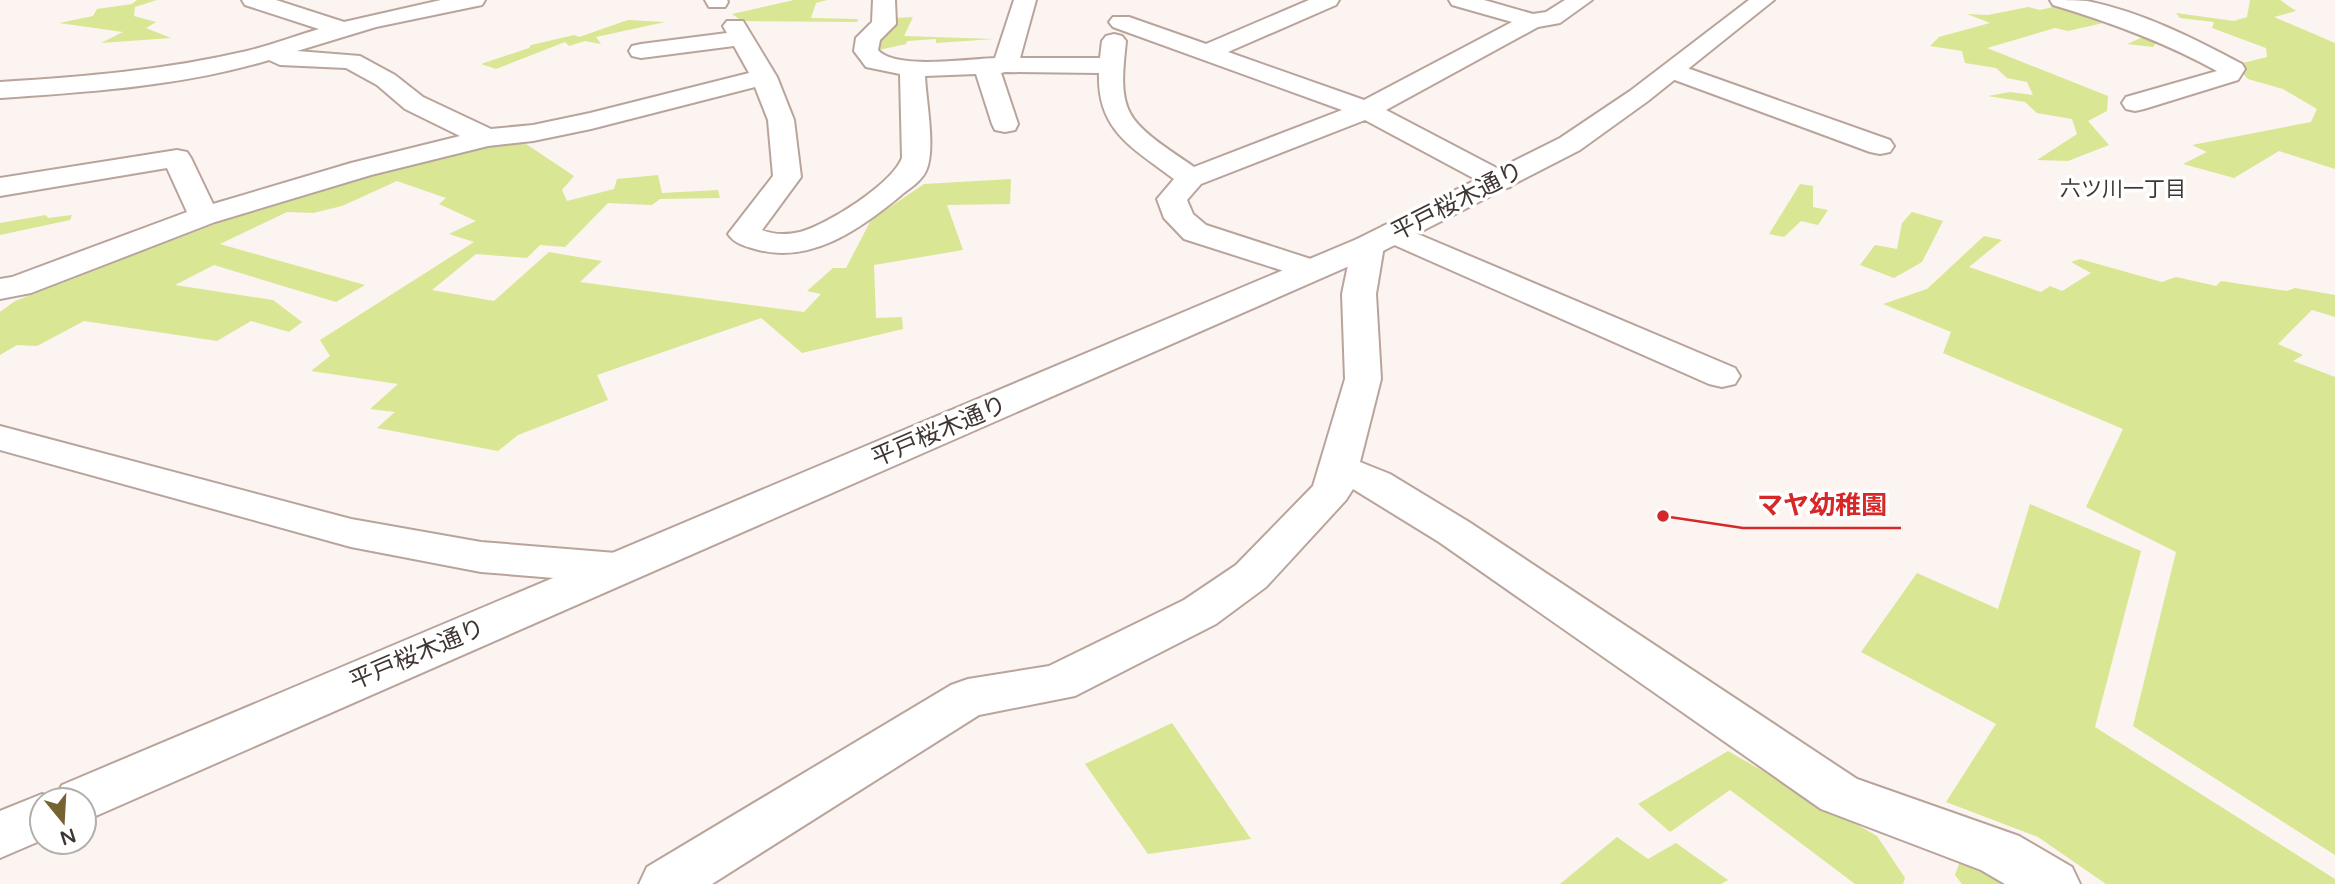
<svg xmlns="http://www.w3.org/2000/svg" width="2335" height="884" font-family="'Varela Round','Noto Sans JP',sans-serif">
  <rect width="100%" height="100%" fill="#fcf4f0"/>
  <!-- green -->
  <g fill="#d9e693">
    <polygon points="137,0 157,0 135,7 134,16 156,22 146,28 171,38 101,43 123,32 59,23 93,16 97,9 132,4"/>
    <polygon points="794,0 827,0 816,3 811,18 858,19 857,22 742,21 732,14"/>
    <polygon points="2250,0 2280,0 2296,11 2274,17 2335,43 2335,169 2279,151 2234,178 2183,164 2207,152 2192,145 2311,122 2317,109 2283,89 2248,79 2235,65 2267,57 2266,48 2212,28 2214,22 2180,18 2176,13 2234,21 2247,17"/>
    <polygon points="2061,5 2160,38 2153,47 2127,44 2143,37 2103,23 2068,31 2055,28 1987,48 2108,96 2107,111 2088,121 2109,145 2068,161 2037,160 2077,134 2072,119 2037,113 2025,102 1988,96 2010,92 2033,95 2027,82 2007,78 1996,68 1965,63 1962,51 1930,46 1939,37 1990,23 1967,14 1988,15 2028,7 2040,10"/>
    <path d="M913,17l-9,19 90,3 -58,4v-4l-29,2 -1,3 -32,7 7,-16c10,-3 15,-5 16,-17z"/>
    <polygon points="628,20 665,22 596,37 601,44 585,41 569,46 565,42 496,69 481,64 529,48 531,45 574,35 579,37"/>
    <polygon points="500,144 526,144 574,176 562,190 567,201 614,189 617,179 658,175 662,193 718,190 720,198 660,199 652,205 608,203 565,247 540,245 527,258 476,254 432,290 494,301 549,252 602,261 580,282 804,312 821,294 807,291 833,268 846,268 871,220 924,184 1011,179 1010,204 947,205 963,250 874,265 876,318 902,317 903,329 802,353 761,318 597,375 608,400 518,435 498,451 377,428 395,412 370,409 398,384 311,371 330,356 320,340 474,242 449,234 476,221 439,204 446,198 397,181 342,206 313,213 287,212 220,244 365,285 336,302 214,265 175,285 273,300 302,322 289,332 251,321 217,341 84,321 37,346 17,345 0,355 0,312 15,301 254,209 390,170"/>
    <polygon points="1800,184 1813,186 1813,207 1828,210 1818,225 1801,221 1784,237 1769,234"/>
    <polygon points="1912,212 1943,221 1922,262 1894,278 1860,265 1875,245 1897,249 1902,223"/>
    <polygon points="46,215 48,218 72,215 70,220 0,235 0,223"/>
    <polygon points="1984,236 2002,240 1969,267 2041,292 2050,286 2062,291 2091,273 2071,262 2080,259 2162,282 2176,277 2216,286 2221,281 2287,291 2295,288 2335,295 2335,317 2312,310 2278,344 2303,355 2293,361 2335,377 2335,855 2133,726 2176,552 2086,507 2123,429 1943,353 1951,332 1883,304 1927,289"/>
    <polygon points="2030,504 2141,551 2095,727 2335,879 2335,884 2106,884 2038,837 1946,802 1996,724 1861,652 1917,573 1998,609"/>
    <polygon points="1172,723 1251,839 1148,854 1085,764"/>
    <polygon points="1728,751 1877,836 1905,878 1903,884 1855,884 1730,790 1670,832 1638,804"/>
    <polygon points="1617,837 1648,859 1676,843 1728,880 1721,884 1560,884"/>
    <polygon points="1963,853 2027,884 1962,884 1955,875"/>
  </g>
  <g fill="none" stroke-linecap="round" stroke-linejoin="round">
    <!-- street casing -->
    <g stroke="#b9a49c" stroke-width="4">
      <g id="street">
        <path d="M242,0h34l68,22 97,-22h44l-3,5 -106,22 -79,24 63,5 35,19 28,22 68,32 42,-4 57,-12 159,-40 -15,-27 -93,12 -9,-2 -3,-5 3,-5 9,-2 86,-11 -4,-7 4,-5h16l34,56 17,43 7,57 -39,53c12,5 25,5 38,2 27,-7 92,-48 102,-74l-2,-84 -34,-7 -12,-16 2,-13 16,-16 1,-22h22l1,24 -16,16 -2,10c17,20 91,9 117,8l19,-58h22l-16,58h80l2,-17 4,-5 8,-2 8,2 4,5c-2,22 -7,52 4,72 10,20 46,41 64,54l148,-57 -229,-83 -4,-5 4,-5h16l77,27 103,-44h30l-3,5 -108,47 136,48 148,-78 -60,-17 -3,-5h35l49,14 13,-2 19,-12h27l-32,23 -22,4 -152,83 124,65 5,6 -5,6 -10,3 -10,-3 -125,-67 -164,64 -14,16 6,14 13,11 117,38 5,7 -5,7 -11,3 -128,-41 -20,-21 -7,-19 17,-20c-41,-31 -77,-48 -75,-106l-94,-1 -4,1 17,51 -3,6 -10,2 -10,-2 -3,-6 -16,-50 -51,2c1,25 11,73 1,95 -5,11 -18,18 -27,26 -40,33 -90,68 -144,52 -11,-3 -21,-6 -27,-15l45,-58 -5,-56 -13,-33 -164,42 -58,12 -45,5 -117,29 -156,47 -184,71 -31,6v-20l12,-2 175,-65 -20,-44 -167,28v-18l177,-28 10,2 4,6 22,46 138,-41 109,-27 -55,-27 -28,-24 -31,-17 -66,-3 -11,-5c-86,26 -180,32 -269,38v-16c83,-5 166,-12 247,-31 24,-6 48,-15 72,-22l-74,-24z"/>
        <polygon points="705,0 727,0 728,2 725,7 709,7"/>
        <path d="M2050,0c12,0 26,0 37,1 55,11 106,37 155,63l3,5 -7,11 -94,29 -9,2 -9,-2 -4,-6 4,-6 91,-26c-53,-29 -107,-49 -164,-66z"/>
        <polygon points="1673,63 1890,140 1894,146 1890,152 1880,154 1870,152 1664,76 1660,71 1664,66"/>
        <polygon points="1394,224 1735,368 1740,376 1735,384 1722,387 1709,384 1383,240 1379,233 1383,226"/>
        <polygon points="1368,237 1379,239 1384,246 1376,294 1381,379 1360,462 1390,474 1469,522 1857,779 2019,836 2072,867 2080,884 2005,884 1981,870 1821,809 1439,542 1353,489 1346,500 1266,587 1216,624 1075,696 979,715 712,884 639,884 647,867 951,685 968,679 1049,666 1184,600 1236,565 1313,486 1345,379 1342,294 1352,246 1357,239"/>
        <polygon points="0,426 351,519 481,542 616,553 631,557 638,568 631,579 616,583 481,572 351,547 0,450"/>
      </g>
    </g>
    <!-- secondary casing -->
    <g stroke="#b9a49c" stroke-width="4">
      <polygon id="secondary" points="1749,0 1774,0 1648,101 1580,150 1379,253 98,815 84,820 84,800 42,800 42,840 0,858 0,811 42,794 55,798 62,785 1357,239 1560,138 1630,91"/>
    </g>
    <!-- street -->
    <use href="#street" fill="#fff" fill-rule="evenodd"/>
    <!-- secondary -->
    <use href="#secondary" fill="#fff" fill-rule="evenodd"/>
  </g>
  <g text-anchor="middle" stroke-width="7" stroke-linejoin="round" paint-order="stroke">
    <!-- far-neighbourhood labels -->
    <g font-size="21" fill="#3f3633" stroke="#fff">
      <text x="2123" y="196">六ツ川一丁目</text>
    </g>
    <!-- street labels -->
    <g font-size="24" fill="#3f3633" stroke="#fff">
      <text transform="translate(1457 201) rotate(-27)" y="8">平戸桜木通り</text>
      <text transform="translate(939 431) rotate(-23)" y="8">平戸桜木通り</text>
      <text transform="translate(417 654) rotate(-23)" y="8">平戸桜木通り</text>
    </g>
  </g>
  <!-- callouts -->
  <path fill="none" stroke="#d62828" stroke-width="2.5" d="M1663 516L1743 528H1901"/>
  <circle fill="#d62828" stroke="#fff" stroke-width="2.5" cx="1663" cy="516" r="7"/>
  <g font-size="26" text-anchor="middle" font-weight="bold" fill="#d62828" stroke="#fff" stroke-width="7" stroke-linejoin="round" paint-order="stroke">
    <text x="1822" y="514">マヤ幼稚園</text>
  </g>
  <!-- north arrow -->
  <g transform="translate(63 821) rotate(162)"><circle r="33" fill="#ffffff" stroke="#b2afad" stroke-width="2"/>
  <path d="M0-5L12 26L0 18L-12 26Z" fill="#776332"/>
  <text y="-10" font-size="19" font-weight="bold" text-anchor="middle" fill="#3f3633">N</text>
  </g>
</svg>
